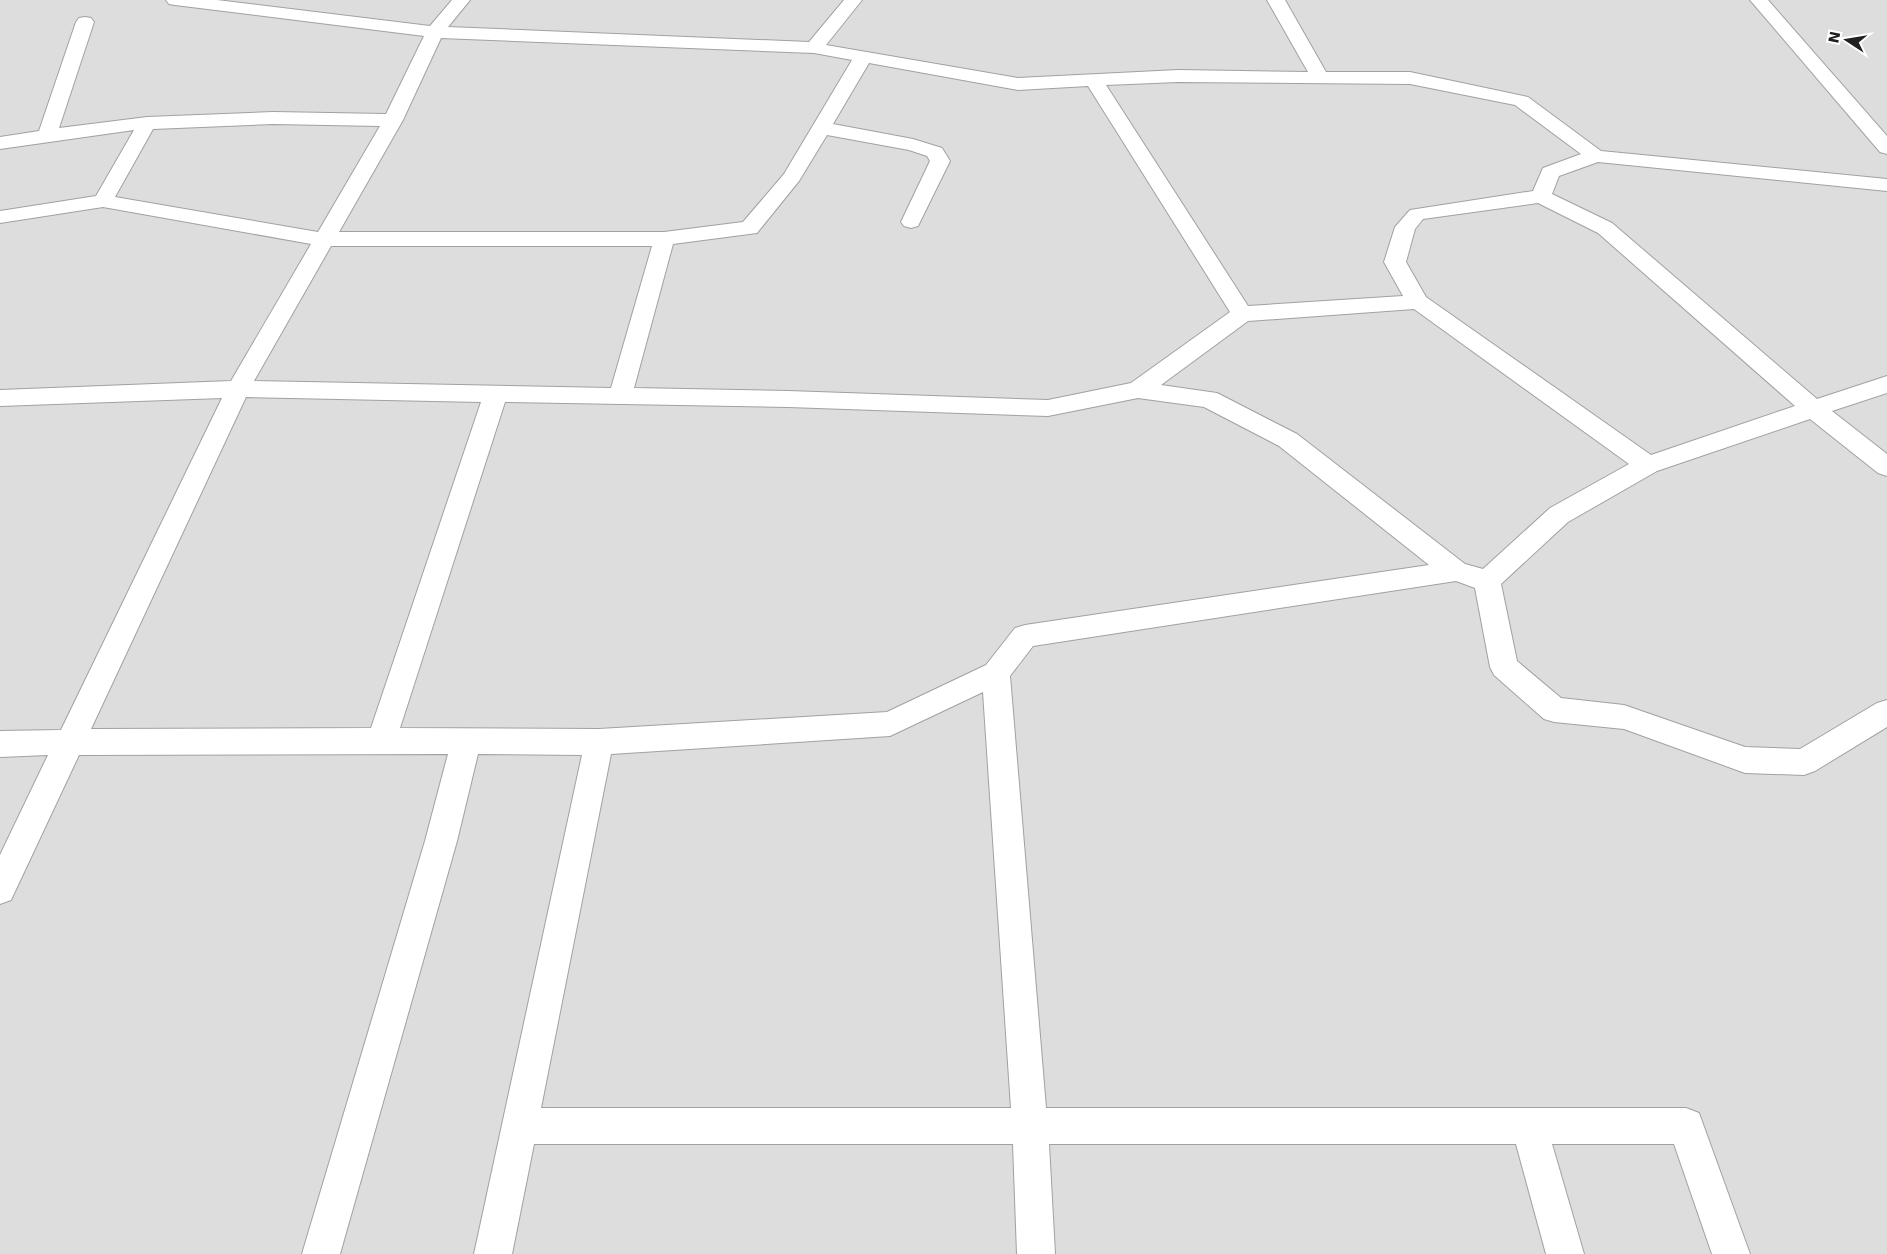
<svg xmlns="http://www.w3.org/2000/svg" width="1887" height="1254" font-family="'DejaVu Sans',sans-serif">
  <rect width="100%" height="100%" fill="#efede8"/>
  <!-- residential -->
  <rect fill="#dedddd" x="0" y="0" width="1887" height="1254"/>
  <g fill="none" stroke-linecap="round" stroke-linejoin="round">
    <!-- minor casing -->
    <g stroke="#a1a1a1" stroke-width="2">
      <g id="minor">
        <path d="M166,0h51l213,26 22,-26h18l-22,27 361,15 35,-42h18l-36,45 192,33 160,-8 130,2 -41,-72h18l41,72h84l118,25 73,54 286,28v12l-289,-29 -39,14 -7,18 60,29 205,176 70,-23v17l-55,18 55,43v22l-9,-3 -68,-54 -153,52 -89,51 -67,62 16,77 44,37 63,7 121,42 55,2 77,-46 10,-3v27l-72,44 -11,4 -59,-2 -121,-44 -70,-7 -10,-3 -50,-44 -4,-8 -15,-79 -19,-7 -423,65 -23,30 36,432h640l13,5 51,141h-38l-38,-110h-122l32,110h-38l-30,-110h-467l6,110h-38l-4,-110h-479l-22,110h-38l108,-499 -104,-1 -21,87 -117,413h-38l123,-413 23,-87 -369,1 -68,145 -11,4v-49l48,-100 -48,2v-26l61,-1 161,-332 -222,8v-16l231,-9 80,-137 -208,-37 -103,16v-12l96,-15 38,-66 -134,19v-12l39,-6 37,-109 3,-4 6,-1 6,1 3,4 -35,106 88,-11 126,-5 113,2 38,-78 -249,-31 -6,-1zM441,38l373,15 38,7 -68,114 -41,48 -79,10h-325l64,-112zM869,63l149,27 70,-4 142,226 -99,71 -83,17 -260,-9 -154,-3 39,-144 84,-11 42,-52 28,-46 82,15 18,6 3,5 -29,61 3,4 7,2 7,-2 32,-65 -8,-13 -29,-9 -80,-15zM1178,82l232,2 105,21 66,49 -38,14 -10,23 -123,19 -15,17 -11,35 19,34 -155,10 -142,-221zM273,124l107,2 -62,106 -203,-35 38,-68zM1538,203l60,30 197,173 -144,49 -225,-158 -20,-35 9,-33 8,-10zM331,246h321l-41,142 -357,-7zM1414,309l215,155 -79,44 -67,61 -18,-5 -168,-130 -80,-41 -56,-8 87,-64zM246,397l235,5 -110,326 -280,1zM1138,398l66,9 75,39 150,119 -404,60 -10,3 -29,37 -99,47 -288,17 -199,-1 105,-326 283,5 260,9zM983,692l28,416h-470l70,-354 279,-18z"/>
        <polygon points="1750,0 1768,0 1887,136 1887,154 1880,152"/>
      </g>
    </g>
    <!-- minor -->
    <use href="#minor" fill="#fff" fill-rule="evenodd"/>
  </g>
  <!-- north arrow -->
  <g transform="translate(1847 40) rotate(282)" stroke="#ffffff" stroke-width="4" paint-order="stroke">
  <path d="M0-4L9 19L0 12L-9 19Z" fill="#202020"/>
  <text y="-8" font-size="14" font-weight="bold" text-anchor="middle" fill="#202020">N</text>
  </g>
</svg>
